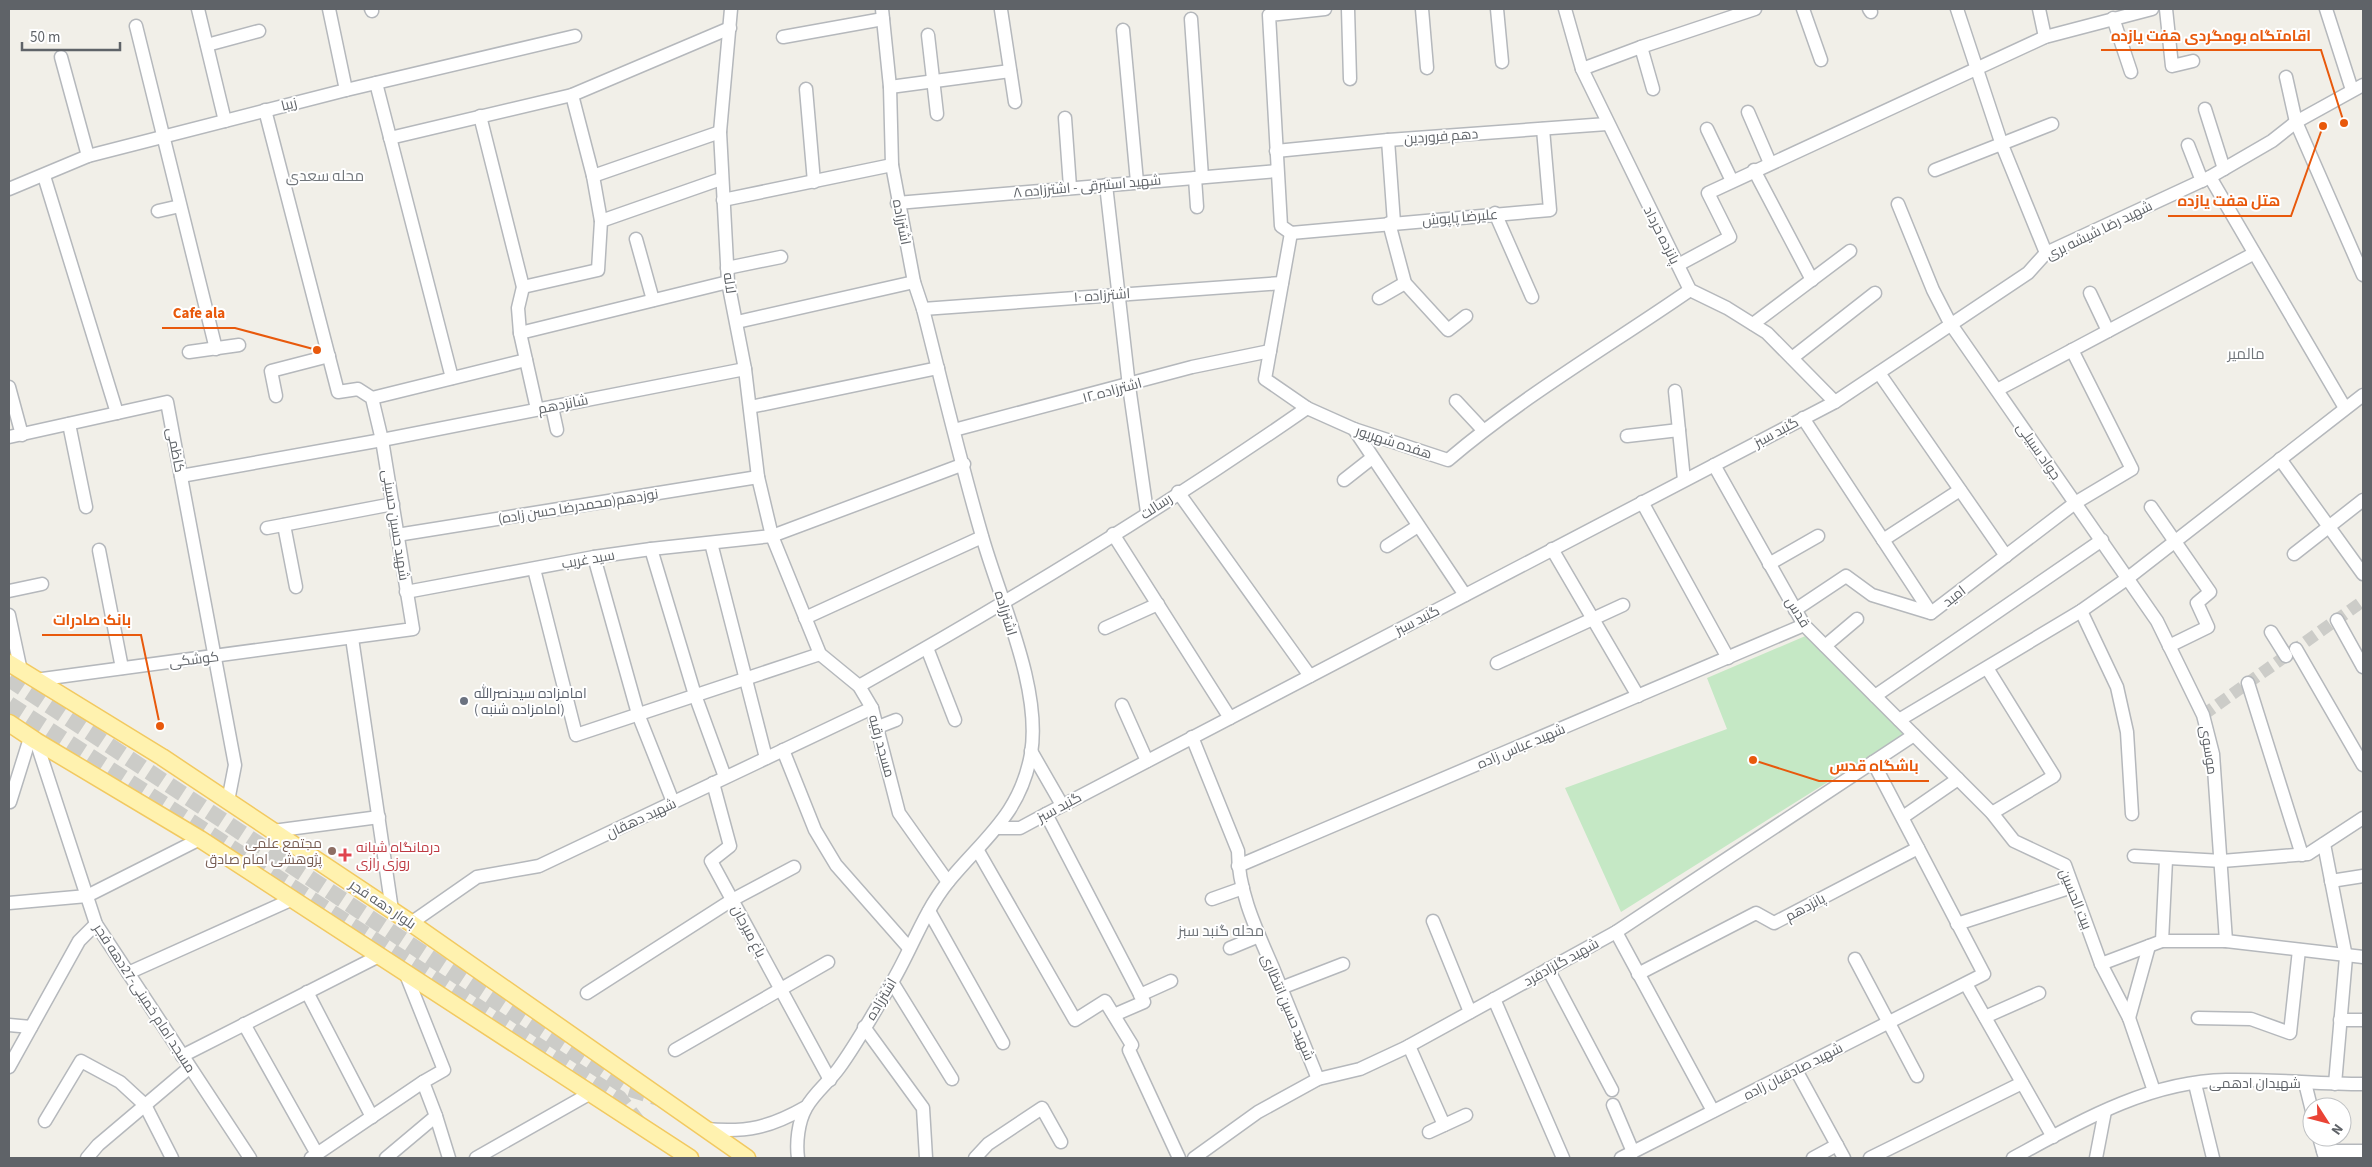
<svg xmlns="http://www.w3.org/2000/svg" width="2372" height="1167" font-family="'Source Sans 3',Cairo,sans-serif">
  <rect width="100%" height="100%" fill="#f1efe8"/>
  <!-- green -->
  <polygon fill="#c5e8c5" points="1810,634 1909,731 1621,912 1565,788 1727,729 1707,678"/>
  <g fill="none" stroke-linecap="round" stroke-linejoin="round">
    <!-- minor-tunnel -->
    <polyline stroke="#ccccc8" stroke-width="12" stroke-dasharray="12 6" stroke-linecap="butt" points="2203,715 2363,601"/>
    <!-- major-tunnel -->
    <g stroke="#ccccc8" stroke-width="16" stroke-dasharray="16 8" stroke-linecap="butt">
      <polyline points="9,679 627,1088 659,1098"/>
      <polyline points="9,704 619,1098 640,1125"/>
    </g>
    <!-- minor casing -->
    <g stroke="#b5b8bc" stroke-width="15">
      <g id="minor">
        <polyline points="198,9 225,121"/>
        <polyline points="329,9 346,90"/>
        <polyline points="371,9 372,11"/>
        <polyline points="731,9 720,132 728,282 745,369 758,477 772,536 820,654 859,686 872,708 899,813 948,882"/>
        <polyline points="1348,9 1350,79"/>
        <polyline points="1422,9 1427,68"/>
        <polyline points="1497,9 1502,62"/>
        <polyline points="1565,9 1582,69 1690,290 1727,308 1767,333 1835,402"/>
        <polyline points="1803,9 1821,60"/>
        <polyline points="1869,9 1871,12"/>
        <polyline points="1957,9 2002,145 2046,253"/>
        <polyline points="2039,9 2045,37"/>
        <polyline points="2166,9 2172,66 2193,61"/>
        <polyline points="2326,9 2352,90"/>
        <polyline points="1001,10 1015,102"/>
        <polyline points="2113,18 2131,72"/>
        <polyline points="1191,19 1202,177"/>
        <polyline points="136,26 216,349"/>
        <polyline points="1123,30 1137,182"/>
        <polyline points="928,35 937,114"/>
        <polyline points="783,37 883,19"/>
        <polyline points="207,45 259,31"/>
        <polyline points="1641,47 1653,89"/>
        <polyline points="61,57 88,156"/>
        <polyline points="1582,69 1641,47 1755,9"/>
        <polyline points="2286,77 2296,122 2363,275"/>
        <polyline points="376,83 452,378"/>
        <polyline points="890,87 1010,71"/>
        <polyline points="806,89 814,182"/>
        <polyline points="572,95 593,176 601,221"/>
        <polyline points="2205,109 2224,169"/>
        <polyline points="1748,112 1770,163"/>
        <polyline points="480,116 523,287 518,308 520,333 537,409"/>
        <polyline points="1065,118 1070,187"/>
        <polyline points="1707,129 1732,181"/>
        <polyline points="390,138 572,95 730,28"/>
        <polyline points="1388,140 1394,223"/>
        <polyline points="2188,145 2202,181"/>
        <polyline points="1276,151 1388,140 1607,124"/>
        <polyline points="1754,170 1812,280"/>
        <polyline points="1935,170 2052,124"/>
        <polyline points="44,176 117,413"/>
        <polyline points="593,176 720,132"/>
        <polyline points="2210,177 2345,408"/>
        <polyline points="1195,178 1197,207"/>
        <polyline points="1106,185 1129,386 1147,512"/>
        <polyline points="9,189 88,156 346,90 575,36"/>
        <polyline points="723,200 892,165"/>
        <polyline points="897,203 1277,171"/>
        <polyline points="1898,204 1933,290 1950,323 2157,621 2203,715 2213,754 2226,941"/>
        <polyline points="158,211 180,206"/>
        <polyline points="1495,213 1532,297"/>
        <polyline points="1389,223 1405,283 1448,330 1466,316"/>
        <path d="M1291,233l-26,146 42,29 47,21 94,31c75,-64 161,-114 242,-170"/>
        <polyline points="1291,233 1550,210 1543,129"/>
        <polyline points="1291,233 1281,226 1269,15 1325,9"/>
        <polyline points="636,239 653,300"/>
        <polyline points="1678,265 1730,237 1708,193 2045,37 2152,9"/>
        <polyline points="727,268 781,257"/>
        <polyline points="523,287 598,270 601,221 721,179"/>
        <polyline points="2090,293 2108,331"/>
        <polyline points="1379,298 1405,283"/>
        <polyline points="923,309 1282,283"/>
        <polyline points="737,322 914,282"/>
        <polyline points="1753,324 1850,251"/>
        <polyline points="520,333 728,282"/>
        <polyline points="189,352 239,345"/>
        <polyline points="1792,358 1875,293"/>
        <polyline points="1879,373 2006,556"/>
        <polyline points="9,387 22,435"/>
        <polyline points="1997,390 2253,254"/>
        <polyline points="1675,391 1684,480"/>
        <polyline points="276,396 271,371 329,356"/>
        <polyline points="372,398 526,360"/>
        <polyline points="1456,401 1483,430"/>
        <polyline points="552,407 557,430"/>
        <polyline points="750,407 938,368"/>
        <polyline points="1803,418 1931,613"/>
        <polyline points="69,424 86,507"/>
        <polyline points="1354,429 1465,595"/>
        <polyline points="954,430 1192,367 1270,351"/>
        <polyline points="1627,436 1679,430"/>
        <polyline points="9,437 167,402 235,765 228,801"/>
        <polyline points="2280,459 2363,574"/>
        <polyline points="1714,465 1804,625 1992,813 2014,841 2065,865 2101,964 2129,1018 2154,1091"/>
        <polyline points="181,476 382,440 745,369"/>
        <polyline points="1344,480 1372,458"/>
        <polyline points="1178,492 1310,676"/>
        <polyline points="1642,502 1728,658"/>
        <polyline points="2151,507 2210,592 2197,603 2208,627 2169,646"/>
        <polyline points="284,525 296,587"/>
        <polyline points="267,528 393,504"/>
        <polyline points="1113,534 1230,718"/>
        <polyline points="397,535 758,477"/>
        <polyline points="1883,540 1960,490"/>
        <polyline points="711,543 766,758"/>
        <polyline points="1387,546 1418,526"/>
        <polyline points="651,549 695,695 725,777"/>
        <polyline points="1552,549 1638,696"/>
        <polyline points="99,550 122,668"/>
        <polyline points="2294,554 2363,500"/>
        <polyline points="594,557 638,714 673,802"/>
        <polyline points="1769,564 1818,536"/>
        <polyline points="534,569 576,735 820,654"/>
        <polyline points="9,591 42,584"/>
        <polyline points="406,592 594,557 651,549 772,536 964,464"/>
        <polyline points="1795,610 1846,576 1872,595 1931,613 2075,503 2132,469 2072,350"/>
        <polyline points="2081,611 2117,687 2127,732 2132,814"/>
        <polyline points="9,615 21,671"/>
        <polyline points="805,618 982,537"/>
        <polyline points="2337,620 2363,667"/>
        <polyline points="1105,628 1158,604"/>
        <polyline points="2271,632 2286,656"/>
        <polyline points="352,638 392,910"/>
        <polyline points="1825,646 1857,619"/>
        <polyline points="927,648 955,720"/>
        <polyline points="2296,649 2363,765"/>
        <polyline points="1497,663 1623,605"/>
        <polyline points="1987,668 2054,776 1992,813"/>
        <polyline points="35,680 413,629 382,440 372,398 358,389 338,392 265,110"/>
        <polyline points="2248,683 2302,855"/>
        <path d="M859,686c153,-86 304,-178 448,-278"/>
        <polyline points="1875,696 2102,540"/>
        <polyline points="1122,705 1147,761"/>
        <polyline points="1899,720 2081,611 2128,578 2363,395"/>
        <polyline points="878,727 896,720"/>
        <path d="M1192,737l46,114c0,41 19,80 35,117 15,37 30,74 45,111"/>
        <polyline points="36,741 96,924 250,1158"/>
        <polyline points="783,750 815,830 836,865 909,948"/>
        <polyline points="1031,751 1062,805"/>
        <polyline points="713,783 730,846 711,861 830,1080"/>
        <polyline points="10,802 30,738"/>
        <polyline points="1046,814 1144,1002 1114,1015"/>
        <polyline points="1903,817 1958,779"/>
        <polyline points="998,828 1020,828 1046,814 1835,402 2028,273 2046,253 2210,177 2272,141 2296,122 2363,85"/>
        <polyline points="273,831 379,817"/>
        <polyline points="2324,844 2346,957 2335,1084"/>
        <polyline points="978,851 1075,1020 1105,1001 1132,1045"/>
        <polyline points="2134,856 2222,861 2308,854 2363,818"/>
        <polyline points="1238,866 1804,625"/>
        <polyline points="2331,881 2363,876"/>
        <polyline points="1212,899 1243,888"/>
        <polyline points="9,903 87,896 200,839"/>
        <polyline points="929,911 1003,1043"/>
        <polyline points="1433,921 1470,1012"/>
        <polyline points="411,923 477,877 539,866 872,708"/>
        <polyline points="1957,924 2072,887"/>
        <polyline points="1616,932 1713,1111"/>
        <polyline points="2162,941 2166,860"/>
        <polyline points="1230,948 1259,936"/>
        <polyline points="1855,959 1917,1076"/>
        <polyline points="2101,964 2162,941 2226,941 2363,957"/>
        <polyline points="1548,969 1612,1090"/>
        <polyline points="405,972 444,1070 423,1082 436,1116 449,1158"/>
        <polyline points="128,973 293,899"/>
        <polyline points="1638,974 1756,913 1774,923 1918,848"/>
        <polyline points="892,982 952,1079"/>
        <polyline points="1966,984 2053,1137"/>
        <polyline points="1281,988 1343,964"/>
        <polyline points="307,992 372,1117"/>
        <polyline points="587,993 732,900 794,867"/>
        <polyline points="1140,995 1171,981"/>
        <polyline points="1494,999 1563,1158"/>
        <polyline points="1985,1017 2039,993"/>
        <polyline points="2129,1018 2149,946"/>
        <polyline points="2198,1018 2251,1019 2290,1033 2299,950"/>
        <polyline points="2340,1020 2363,1020"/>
        <polyline points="244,1024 317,1154"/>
        <polyline points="9,1025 31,1027"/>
        <polyline points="864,1027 923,1108 926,1158"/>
        <polyline points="1409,1046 1444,1125"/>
        <polyline points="675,1050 828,962"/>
        <polyline points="1129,1050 1179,1158"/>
        <polyline points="182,1056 379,956"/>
        <polyline points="9,1067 79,941 96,924"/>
        <polyline points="1796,1070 1844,1158"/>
        <polyline points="2305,1083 2312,1111"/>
        <polyline points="2195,1084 2213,1158"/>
        <polyline points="1613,1105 1633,1152"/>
        <polyline points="45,1121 81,1061 120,1082 145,1105 172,1158"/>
        <path d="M706,1129c41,4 65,-2 100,-22"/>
        <polyline points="1429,1132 1466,1115"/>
        <polyline points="2319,1137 2325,1158"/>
        <polyline points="2323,1151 2363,1151"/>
        <polyline points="87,1158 98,1145 189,1068"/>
        <polyline points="311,1158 423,1082"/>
        <polyline points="386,1158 436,1116"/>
        <polyline points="476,1158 589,1094"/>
        <path d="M798,1158c-2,-15 0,-36 8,-50 8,-15 23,-26 33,-40 19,-26 35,-56 52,-84 20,-33 32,-71 57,-102 36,-44 72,-67 83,-128 11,-66 -31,-154 -49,-218 -22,-75 -40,-152 -59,-227l-9,-27 -22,-117 -2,-78 -8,-78"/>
        <polyline points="975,1158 988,1144 1042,1108 1061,1142"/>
        <polyline points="1194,1158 1258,1112 1318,1079 1360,1069 1405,1048 1616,932 1914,735"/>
        <polyline points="1621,1158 1984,974 1873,762"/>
        <polyline points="1813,1158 1837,1145"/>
        <polyline points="1870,1158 2022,1083"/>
        <path d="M2013,1158c66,-36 136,-77 213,-78 46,-1 92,4 137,4"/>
        <polyline points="2096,1158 2105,1111"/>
      </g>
    </g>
    <!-- major casing -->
    <g stroke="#f2c960" stroke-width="19">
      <g id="major">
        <polyline points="9,663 162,757 411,923 747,1158"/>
        <polyline points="9,723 36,741 200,839 690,1158"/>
      </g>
    </g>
    <!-- minor -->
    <use href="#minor" stroke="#fff" stroke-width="12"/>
    <!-- major -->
    <use href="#major" stroke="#fff2af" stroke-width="16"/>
  </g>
  <!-- markers -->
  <circle fill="#6b7280" stroke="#fff" stroke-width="2" cx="464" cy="701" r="5"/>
  <circle fill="#8d6e63" stroke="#fff" stroke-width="2" cx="332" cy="851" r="5"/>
  <path fill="#e0444e" stroke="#fff" stroke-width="2" d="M342.5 847.5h5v5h5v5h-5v5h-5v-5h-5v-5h5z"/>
  <g text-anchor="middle" stroke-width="4" stroke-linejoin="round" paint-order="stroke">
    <!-- street labels -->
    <g font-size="14" fill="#5f6368" stroke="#fff">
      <text transform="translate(289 104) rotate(-14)" y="5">زیبا</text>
      <text transform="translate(1441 136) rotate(-4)" y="5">دهم فروردین</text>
      <text transform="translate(1087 186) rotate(-5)" y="5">شهید استبرقی - اشترزاده ۸</text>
      <text transform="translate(1460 217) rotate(-5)" y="5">علیرضا پاپوش</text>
      <text transform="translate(902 222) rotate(79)" y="5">اشترزاده</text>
      <text transform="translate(2099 230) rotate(-26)" y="5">شهید رضا شیشه بری</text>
      <text transform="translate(1662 235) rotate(63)" y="5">پانزده خرداد</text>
      <text transform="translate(730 283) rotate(82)" y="5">لاله</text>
      <text transform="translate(1102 295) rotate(-4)" y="5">اشترزاده ۱۰</text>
      <text transform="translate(1112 390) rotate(-15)" y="5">اشترزاده ۱۲</text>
      <text transform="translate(563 404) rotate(-11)" y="5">شانزدهم</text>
      <text transform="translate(1776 432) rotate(-28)" y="5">گنبد سبز</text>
      <text transform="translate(1394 442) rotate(18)" y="5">هفده شهریور</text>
      <text transform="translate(176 450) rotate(79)" y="5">کاظمی</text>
      <text transform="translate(2039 451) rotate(55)" y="5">جواد سبیلی</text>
      <text transform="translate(578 506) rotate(-9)" y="5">نوزدهم(محمدرضا حسن زاده)</text>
      <text transform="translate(1156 506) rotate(-33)" y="5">رسالت</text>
      <text transform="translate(396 525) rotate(81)" y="5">شهید حسین حسینی</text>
      <text transform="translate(588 559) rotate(-10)" y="5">سید غریب</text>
      <text transform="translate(1954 596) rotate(-38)" y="5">امید</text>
      <text transform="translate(1798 612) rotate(58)" y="5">قدس</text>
      <text transform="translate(1006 613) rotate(73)" y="5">اشترزاده</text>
      <text transform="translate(1417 620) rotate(-27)" y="5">گنبد سبز</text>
      <text transform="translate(194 659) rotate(-7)" y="5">کوشکی</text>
      <text transform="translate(882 746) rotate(75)" y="5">مسجد رقیه</text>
      <text transform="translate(1521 746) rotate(-23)" y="5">شهید عباس زاده</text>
      <text transform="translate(2209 750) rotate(81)" y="5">موسوی</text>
      <text transform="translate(1059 807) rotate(-28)" y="5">گنبد سبز</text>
      <text transform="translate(641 818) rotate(-25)" y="5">شهید دهقان</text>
      <text transform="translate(2076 899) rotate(68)" y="5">بیت الحسین</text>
      <text transform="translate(383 904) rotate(34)" y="5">بلوار دهه فجر</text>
      <text transform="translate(1805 907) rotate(-28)" y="5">پانزدهم</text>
      <text transform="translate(749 931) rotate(62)" y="5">باغ میرجان</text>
      <text transform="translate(1561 962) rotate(-29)" y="5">شهید گلزادفرد</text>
      <text transform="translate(145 998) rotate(57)" y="5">مسجد امام خمینی-27دهه فجر</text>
      <text transform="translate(881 999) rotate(-59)" y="5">اشترزاده</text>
      <text transform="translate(1288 1007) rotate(67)" y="5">شهید حسین انتظاری</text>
      <text transform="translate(1793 1071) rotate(-27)" y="5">شهید صادقیان زاده</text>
      <text x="2255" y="1088">شهیدان ادهمی</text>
    </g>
    <!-- worship labels -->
    <g font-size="14" fill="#5b616d" stroke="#fff" text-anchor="start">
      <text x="474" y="698">امامزاده سیدنصرالله<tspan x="474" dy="16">( امامزاده شنبه)</tspan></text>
    </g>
    <!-- education labels -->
    <g font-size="14" fill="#785e54" stroke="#fff" text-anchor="end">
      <text x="322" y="848">مجتمع علمی<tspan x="322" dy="16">پژوهشی امام صادق</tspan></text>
    </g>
    <!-- health labels -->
    <g font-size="14" fill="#be3a42" stroke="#fff" text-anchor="start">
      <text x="356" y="852">درمانگاه شبانه<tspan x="356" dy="16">روزی رازی</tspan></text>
    </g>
    <!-- neighbourhood labels -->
    <g font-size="15" fill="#70757a" stroke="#fff">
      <text x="325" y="181">محله سعدی</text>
      <text x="2246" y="359">مالمیر</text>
      <text x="1221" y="936">محله گنبد سبز</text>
    </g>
  </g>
  <!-- callouts -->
  <path fill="none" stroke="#e8590c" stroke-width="2" d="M2344 123L2321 50H2101M2323 126L2291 216H2168M317 350L235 328H162M160 726L141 635H42M1753 760L1819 781H1929"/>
  <g fill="#e8590c" stroke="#fff" stroke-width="2">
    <circle cx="2344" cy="123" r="5"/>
    <circle cx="2323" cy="126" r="5"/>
    <circle cx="317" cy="350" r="5"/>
    <circle cx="160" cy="726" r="5"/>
    <circle cx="1753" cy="760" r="5"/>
  </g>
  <g font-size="15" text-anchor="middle" font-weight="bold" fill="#e8590c" stroke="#fff" stroke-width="4" stroke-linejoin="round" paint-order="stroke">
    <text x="2211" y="41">اقامتگاه بومگردی هفت یازده</text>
    <text x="2229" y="206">هتل هفت یازده</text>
    <text x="199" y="318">Cafe ala</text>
    <text x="92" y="625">بانک صادرات</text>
    <text x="1874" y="771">باشگاه قدس</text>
  </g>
  <!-- border -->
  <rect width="2372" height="1167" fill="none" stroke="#5f6368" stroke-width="20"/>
  <!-- north arrow -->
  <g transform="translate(2327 1122) rotate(126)"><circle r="24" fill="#ffffff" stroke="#bfc1c3"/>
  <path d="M0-4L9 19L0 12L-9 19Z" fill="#ea4335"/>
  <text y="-8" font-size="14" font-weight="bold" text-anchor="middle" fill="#5f6368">N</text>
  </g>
  <!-- scale -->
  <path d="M22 42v8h98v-8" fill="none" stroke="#5f6368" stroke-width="2.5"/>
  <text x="30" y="42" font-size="15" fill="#5f6368" stroke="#ffffff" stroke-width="4" paint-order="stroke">50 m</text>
</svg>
